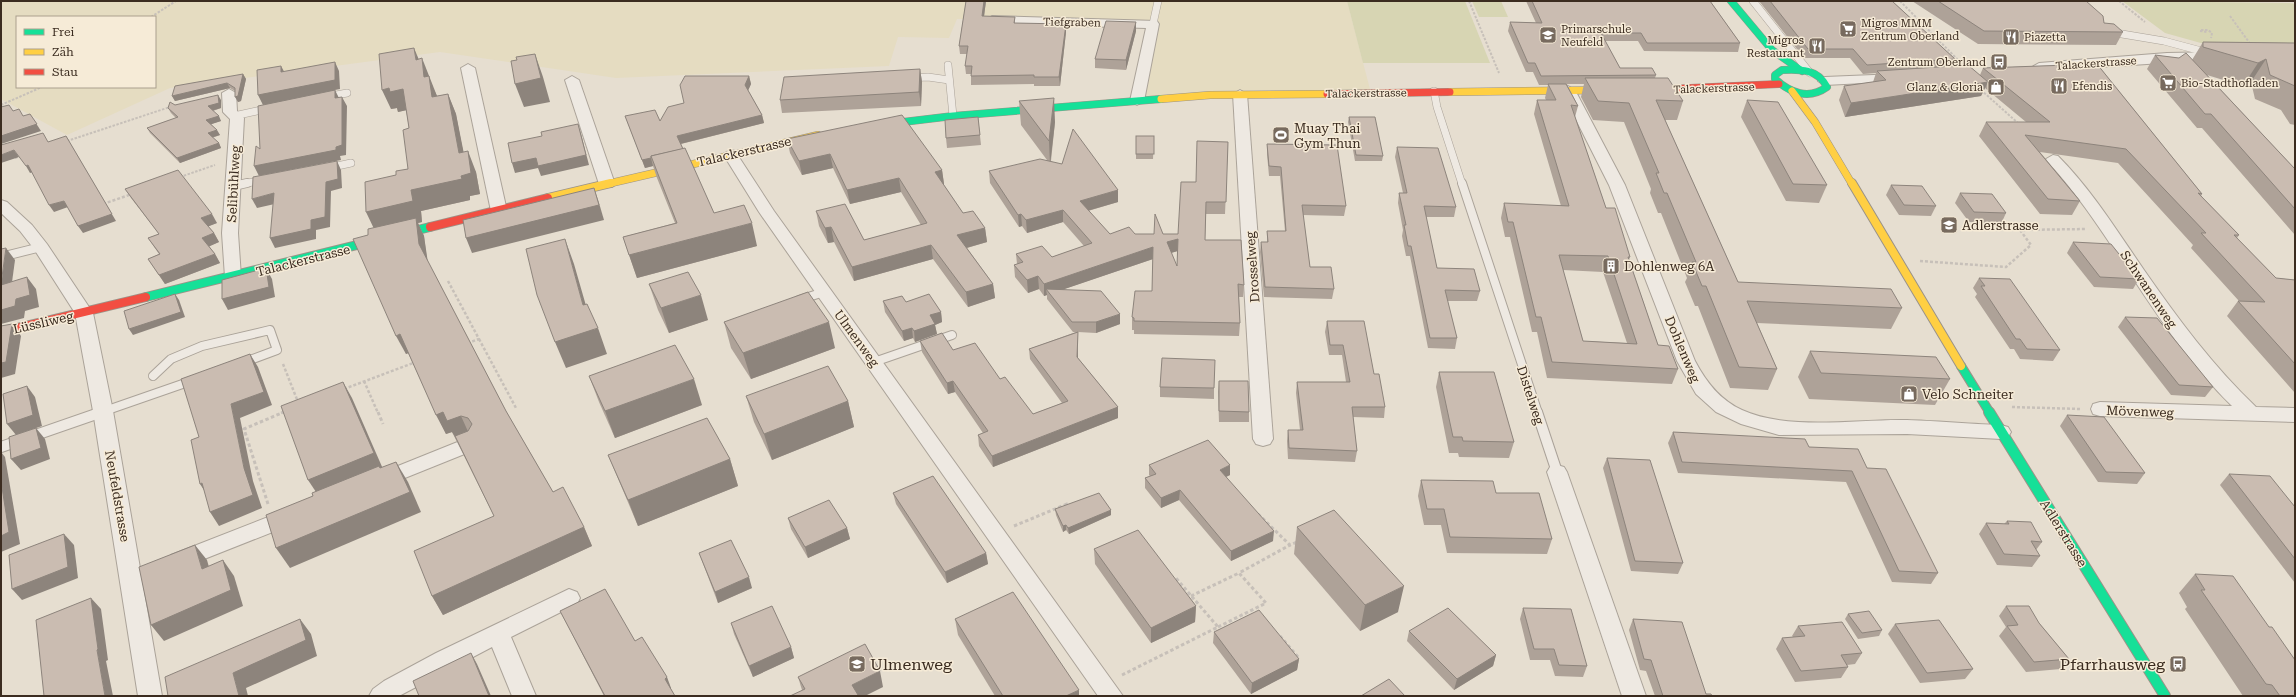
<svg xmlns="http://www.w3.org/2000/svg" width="2296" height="697" font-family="'Roboto Serif',serif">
  <rect width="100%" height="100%" fill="#e6ded0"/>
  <!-- farmland -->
  <path fill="#e5dcc1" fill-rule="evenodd" d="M1,1h1346l24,92 -234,8 15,-77 -195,-5 -8,19 -51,-1 -9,29 -273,12 -176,-26 -270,36 -103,47 -66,-36zM17,17h138v70h-138z"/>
  <!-- green -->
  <g fill="#d7d5b3">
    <polygon points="1347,1 1465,1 1490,63 1363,63"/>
    <polygon points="1472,1 1501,1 1508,17 1479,17"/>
    <polygon points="2122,1 2290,3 2295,4 2295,46 2208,45 2165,33"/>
  </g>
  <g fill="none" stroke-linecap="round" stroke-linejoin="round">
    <!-- lane-far2 casing -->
    <g stroke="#aba399" stroke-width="8">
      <g id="lane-far2">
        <polyline points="1753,1 1810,73"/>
        <polyline points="1153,24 1158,1"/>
        <polyline points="2110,32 2164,41 2209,53"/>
        <polyline points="948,65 953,116"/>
        <polyline points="909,78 928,77 949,80"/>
        <polyline points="1434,91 1437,107 1462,184"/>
        <polyline points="326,97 347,93"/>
        <polyline points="234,116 270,108"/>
        <polyline points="328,168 351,163"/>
        <polyline points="242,184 264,180"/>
      </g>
    </g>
    <!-- lane-far1 casing -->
    <g stroke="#aba399" stroke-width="10">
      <g id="lane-far1">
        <polyline points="1462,183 1538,413"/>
        <polyline points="234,186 247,183"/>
        <polyline points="1,257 41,247"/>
        <polyline points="799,300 824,292"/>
        <polyline points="874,362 952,335"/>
        <polyline points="153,376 171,359 202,346 270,330 277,350 242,363"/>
        <polyline points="99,413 194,380"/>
      </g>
    </g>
    <!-- lane casing -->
    <g stroke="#aba399" stroke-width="12">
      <g id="lane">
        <polyline points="1537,412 1557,472"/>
        <polyline points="1,447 102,412"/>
      </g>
    </g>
    <!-- street casing -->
    <g stroke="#aba399" stroke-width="2">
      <g id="street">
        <polygon points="992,16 1157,21 1159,24 1144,101 1137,105 1130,101 1146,28 988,23 986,20"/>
        <polygon points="2219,52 2224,53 2226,56 2224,59 2039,71 2032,67 2039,63 2167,53"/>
        <polygon points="468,64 475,68 507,211 505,214 493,214 491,211 461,68"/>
        <polygon points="1898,74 1903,75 1905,78 1903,81 1825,85 1818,81 1825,77"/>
        <polygon points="572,76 579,80 615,184 612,187 602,187 599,184 565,80"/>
        <path d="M1568,86l7,4 50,95 70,176c11,21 25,39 47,49 46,21 115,9 165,10 31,1 63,4 94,5l7,2 3,5 -3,5 -7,2 -94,-5 -128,1 -38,-11 -25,-12 -20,-18 -19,-33 -68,-176 -48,-95z"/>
        <polygon points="229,89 236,93 237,111 244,118 238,233 241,277 239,281 227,281 225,277 222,233 230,119 223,112 222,93"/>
        <polygon points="1240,90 1247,94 1273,439 1270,444 1263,446 1256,444 1253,439 1233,94"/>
        <polygon points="730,150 735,151 774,211 1123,696 1098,696 759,212 723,154"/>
        <path d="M2053,155l5,1c34,34 59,75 86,114 34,49 69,96 112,137l39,1v14l-195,-6 -7,-2 -2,-5 2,-5 7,-2 132,4c-45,-44 -79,-97 -113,-149 -22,-33 -44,-66 -71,-95l-2,-3z"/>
        <polygon points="1,200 7,202 32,225 47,244 93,313 113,411 162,696 138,696 93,411 75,313 34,249 20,231 1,213"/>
        <polygon points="470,437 477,439 480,444 477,449 380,488 373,486 370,481 373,476"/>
        <polygon points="1557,465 1564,467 1567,472 1646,696 1622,696 1547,472 1550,467"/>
        <polygon points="291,508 298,510 301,516 298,522 179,569 171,567 168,561 171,555"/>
        <polygon points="569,589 577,592 580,598 577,604 511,637 536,696 512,696 492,647 399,696 369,696 373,689 384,681 436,653"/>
      </g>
    </g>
    <!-- fast-far2 casing -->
    <g stroke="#9b9388" stroke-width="8">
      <g id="fast-far2">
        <polyline points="1731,1 1772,50 1802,71"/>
        <path d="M1782,70c18,-1 36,-1 45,17 -18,13 -37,6 -52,-8v-4z"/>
        <polyline points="878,125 953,116 1161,99"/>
      </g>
    </g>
    <!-- fast-far1 casing -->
    <g stroke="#9b9388" stroke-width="10">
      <g id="fast-far1">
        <polyline points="146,297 430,227"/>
        <polyline points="1961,366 1990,413"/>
      </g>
    </g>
    <!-- fast casing -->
    <g stroke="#9b9388" stroke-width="12">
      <polyline id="fast" points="1989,412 2165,696"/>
    </g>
    <!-- slow-far1 casing -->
    <g stroke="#9b9388" stroke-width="8">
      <g id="slow-far1">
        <polyline points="1792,91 1815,122 1852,184"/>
        <polyline points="1450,92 1612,90"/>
        <polyline points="1161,99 1210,95 1327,94"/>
        <polyline points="607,184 818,135"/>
      </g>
    </g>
    <!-- slow casing -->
    <g stroke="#9b9388" stroke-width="10">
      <g id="slow">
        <polyline points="1852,183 1961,366"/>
        <polyline points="548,198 611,183"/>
      </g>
    </g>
    <!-- jam-far1 casing -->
    <g stroke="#9b9388" stroke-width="8">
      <g id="jam-far1">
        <polyline points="1646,90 1779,84"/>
        <polyline points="1327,94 1450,92"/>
      </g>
    </g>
    <!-- jam casing -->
    <g stroke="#9b9388" stroke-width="10">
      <g id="jam">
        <polyline points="430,227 548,198"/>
        <polyline points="1,332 146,297"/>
      </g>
    </g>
    <!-- path-far2 -->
    <g stroke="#c7c0b9" stroke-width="2" stroke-dasharray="2.5 1.5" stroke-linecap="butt">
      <polyline points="1469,1 1499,73"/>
      <polyline points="1900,1 1964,66"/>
      <polyline points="2119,1 2145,22"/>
      <polyline points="2230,16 2251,45"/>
      <polyline points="151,17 176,1"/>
      <polyline points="2201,30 2208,30 2212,33 2211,38"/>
      <polyline points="2200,31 2207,32"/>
      <polyline points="1981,90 2019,124"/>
      <polyline points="1,105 42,87"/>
      <polyline points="67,141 170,107"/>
      <polyline points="15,158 22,156"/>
      <polyline points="180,177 215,165"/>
    </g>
    <!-- path-far1 -->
    <g stroke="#c7c0b9" stroke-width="2.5" stroke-dasharray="3 2" stroke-linecap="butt">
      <polyline points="103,204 132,194"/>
      <polyline points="1920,261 2006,267 2031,245 2020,230 2086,229"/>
      <polyline points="448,281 479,339 468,343"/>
      <polyline points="479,339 516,408"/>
      <polyline points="283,364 298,402"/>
      <polyline points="364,381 378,413"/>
      <polyline points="344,389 416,362"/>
      <polyline points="2012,407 2081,409"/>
      <polyline points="281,413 286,411"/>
    </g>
    <!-- path -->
    <g stroke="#c7c0b9" stroke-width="3" stroke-dasharray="3.5 2.5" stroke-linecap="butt">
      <polyline points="378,412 383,424"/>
      <polyline points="268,504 244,429 284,412"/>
      <polyline points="1258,514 1290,545 1297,542"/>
      <polyline points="1014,526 1067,504 1069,507"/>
      <polyline points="1191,596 1239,573"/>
      <polyline points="1218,627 1266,603 1239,573 1290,545"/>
      <polyline points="1280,636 1298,657"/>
      <polyline points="1122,675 1218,627 1175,577"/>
    </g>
    <!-- lane-far2 -->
    <use href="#lane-far2" stroke="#eee9e2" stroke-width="7"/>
    <!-- lane-far1 -->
    <use href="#lane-far1" stroke="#eee9e2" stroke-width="8"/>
    <!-- lane -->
    <use href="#lane" stroke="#eee9e2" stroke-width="10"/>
    <!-- street -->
    <use href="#street" fill="#eee9e2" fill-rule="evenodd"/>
    <!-- fast-far2 -->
    <use href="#fast-far2" stroke="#16e098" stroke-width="7"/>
    <!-- fast-far1 -->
    <use href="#fast-far1" stroke="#16e098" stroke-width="8"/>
    <!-- fast -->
    <use href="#fast" stroke="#16e098" stroke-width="10"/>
    <!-- slow-far1 -->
    <use href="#slow-far1" stroke="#ffcf43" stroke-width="7"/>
    <!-- slow -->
    <use href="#slow" stroke="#ffcf43" stroke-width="8"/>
    <!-- jam-far1 -->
    <use href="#jam-far1" stroke="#f24e42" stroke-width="7"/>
    <!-- jam -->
    <use href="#jam" stroke="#f24e42" stroke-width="8"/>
  </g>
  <!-- wall -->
  <g fill="#aea298" fill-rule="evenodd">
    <polygon points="966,1 986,1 984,16 1015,17 1015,23 1066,24 1066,32 1060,86 1034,86 1034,84 971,85 971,74 966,74 965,66 967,54 960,54 959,46"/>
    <path d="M1526,1h184l30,42 -2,9 -94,-1 -6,-10h-33l15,27 36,7 -1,3 28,23 -6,19h-12l73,162 164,26 -11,21 -134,-6 20,46 -9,21 -38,-2 -32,-82h-3l-10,-24 2,-4 -26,-65h-3l-8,-20 1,-4 -27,-67 -31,-2 -12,-23 3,-13h-17l11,22 -3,11 31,91 24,49 -1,3 29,85 20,24 -6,15 -125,-6 -10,-46h-5l-22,-95h-5l-4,-19 3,-15 57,3 -27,-92 3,-14h9l-1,-2 3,-13h-9l-6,-13h-7l-18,-41 2,-9 26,1zM1563,270l40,2 24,71 -44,-2z"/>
    <polygon points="1759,1 1892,1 1955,59 1952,66 1980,75 1983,68 2097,64 2202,194 2201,196 2239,235 2237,238 2276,278 2295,280 2295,393 2227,316 2238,301 2239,301 2191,248 2193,245 2118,163 2040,152 2080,201 2072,215 2040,214 1979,136 1986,122 2026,122 1985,88 1981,96 1845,117 1839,100 1844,86 1873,82 1876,73 1863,74 1850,58 1804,58"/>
    <polygon points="1912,1 2086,1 2104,23 2123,32 2116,45 1978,44"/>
    <polygon points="1136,22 1136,31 1126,70 1095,68 1095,59"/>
    <polygon points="2203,42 2295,43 2295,125 2290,124 2281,110 2255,99 2251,82 2243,86 2207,75 2295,169 2295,235 2202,128 2197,128 2147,69 2155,55 2192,60"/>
    <polygon points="419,59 437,96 448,94 456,114 463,152 476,172 480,194 470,196 470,200 421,211 422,222 418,223 424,236 427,260 506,411 553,492 584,527 592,546 443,615 432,596 494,516 452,432 446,434 408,353 406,354 368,235 374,228 396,175 408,169 409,128 406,110 398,112 397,108 391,109"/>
    <polygon points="920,69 922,82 921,106 782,113 780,100"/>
    <polygon points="243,74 246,79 241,101 238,102 235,91 230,88 175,101 172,96"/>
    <polygon points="749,76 751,84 748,90 762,115 764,123 681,144 714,213 757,246 637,278 623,237 675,223 657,178 653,166 645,168 625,116 660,121 684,103"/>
    <polygon points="221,100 221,108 213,111 221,121 211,124 220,135 212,138 219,143 221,148 180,163 150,133 147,128 176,118 171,113 168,108 175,105"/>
    <polygon points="1747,100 1827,185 1819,203 1786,201 1741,117"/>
    <path d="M1019,101l36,21 -4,39 67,41 -30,9 22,23h68l18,-52 32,-40 -3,72h-19l-1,26 39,45 -1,12h-4l1,26 -1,13 -105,-2v-4h-2v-13l20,-26 1,-32 -89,30 56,35 -24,9 -18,-1v26l40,49v11l-125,49 -14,-21 -1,-11 5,-2 -28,-41 -7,2 -26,-42 -2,-11 33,9 47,29 33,35 29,-11 -32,-44 -1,-10 47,-17h-3l-26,-33v-4l-3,1 -5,-7 -11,4 -13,-16 -1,-12 3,-1 -1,-10 36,3 32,-11 -21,-24 -36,11 -5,-7 -3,1 -29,-44 -1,-12 58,-11 -26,-35zM1177,251v15l-6,-13z"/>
    <polygon points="978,117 981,145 947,148 946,138"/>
    <polygon points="1349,117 1383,156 1382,161 1355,161 1348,122"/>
    <polygon points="1154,136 1153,159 1136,159 1136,154"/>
    <polygon points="787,139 942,170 944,184 943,184 963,213 985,228 987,242 967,248 993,284 995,298 968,307 933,259 854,281 834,242 828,243 819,226 816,211 864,240 921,225 901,192 850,204 833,168 802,175 790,153"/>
    <polygon points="1267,144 1346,206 1344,216 1303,215 1310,267 1334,289 1332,299 1264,297 1260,252 1261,242 1267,242 1267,231 1285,231 1280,176 1269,176 1267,154"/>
    <polygon points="1397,147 1456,207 1454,217 1426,217 1437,268 1480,291 1477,301 1447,301 1457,338 1455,349 1428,348 1410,256 1406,256 1402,236 1403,230 1398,203 1399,193 1403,193 1395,157"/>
    <polygon points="1891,185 1936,206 1931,216 1899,215 1886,195"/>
    <polygon points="125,189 217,223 208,226 214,233 219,242 209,246 215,254 220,263 165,284 148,259 159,254 148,238 159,234 131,198"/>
    <polygon points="1960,193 2006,213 2001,224 1969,222 1955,203"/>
    <polygon points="2073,242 2139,279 2133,289 2094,287 2067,253"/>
    <polygon points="1979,278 2060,350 2053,361 2020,359 2014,349 2010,349 1975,297 1977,294 1973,288"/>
    <polygon points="649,284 708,320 669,333 658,310"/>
    <polygon points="883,301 906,302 941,312 942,322 935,325 937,334 915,342 913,338 904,341 885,312"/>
    <polygon points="2125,317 2213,387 2205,397 2171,395 2118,327"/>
    <polygon points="1327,321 1374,374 1385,407 1384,418 1353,417 1357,451 1355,462 1288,459 1287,441 1288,430 1300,430 1296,393 1297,382 1346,382 1342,355 1329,355 1325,332"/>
    <polygon points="724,322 835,348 751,379 731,348"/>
    <polygon points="1810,351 1950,379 1935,405 1809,399 1798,377"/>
    <polygon points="1439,372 1514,442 1509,458 1459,457 1458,453 1449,453 1436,387"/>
    <polygon points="589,376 702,405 615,438 599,402"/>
    <polygon points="1219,381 1249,412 1249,422 1219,422 1218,392"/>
    <polygon points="1160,387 1214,388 1214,399 1160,397"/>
    <polygon points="746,396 848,401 854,427 772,460 754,422"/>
    <polygon points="2067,415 2145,473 2137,484 2098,482 2060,426"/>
    <polygon points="1673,432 1809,447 1867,468 1938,573 1931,584 1892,582 1846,482 1678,473 1668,443"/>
    <polygon points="608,455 730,459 738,486 638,526 619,481"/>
    <polygon points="1607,458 1683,563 1678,574 1631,571 1603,468"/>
    <polygon points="1149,465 1230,475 1226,477 1273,541 1231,561 1179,500 1161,508 1145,488 1145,478 1150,476 1149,475"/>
    <polygon points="2229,474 2295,507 2295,583 2220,485"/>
    <polygon points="1421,480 1496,493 1552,539 1547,554 1447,553 1441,525 1424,525 1418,496"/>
    <polygon points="893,493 986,553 988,564 947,583 896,504"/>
    <polygon points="1055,509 1111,515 1069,534 1066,530 1063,532 1056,515"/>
    <polygon points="788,518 847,528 850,539 808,558 791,529"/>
    <polygon points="2007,521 2042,542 2036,550 2040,556 2032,567 1997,565 1979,534 1986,523 2004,524"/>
    <polygon points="1297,527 1398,612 1360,631 1294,554"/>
    <polygon points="1094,549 1196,606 1195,622 1151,643 1095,564"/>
    <polygon points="699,553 752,588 718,603"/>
    <polygon points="2195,574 2269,627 2295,696 2243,696 2185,609 2187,607 2179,593"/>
    <polygon points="2006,606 2039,623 2069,659 2061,669 2026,672 1999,636 2006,627 1999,616"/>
    <polygon points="1523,608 1587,666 1583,677 1555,676 1550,660 1530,660 1520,619"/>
    <polygon points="560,611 635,641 671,688 671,689 675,696 604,696"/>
    <polygon points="1848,614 1882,630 1879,636 1858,639 1845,619"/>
    <polygon points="955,619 1079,696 995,696 958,635"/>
    <polygon points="1633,619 1706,694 1712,696 1655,696 1646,671 1640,670 1629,630"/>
    <polygon points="731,623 791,647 794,658 753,677 734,634"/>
    <polygon points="1895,624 1973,669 1965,679 1920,683 1888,634"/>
    <polygon points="1798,626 1862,653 1855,664 1847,665 1848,667 1841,678 1795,682 1776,649 1782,638 1793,637 1792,636"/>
    <polygon points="1409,631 1496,655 1493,666 1454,690 1407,641"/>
    <polygon points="1214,632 1299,659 1297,670 1251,694 1213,643"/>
    <polygon points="798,677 883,687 802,690"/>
  </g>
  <!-- shaded-wall -->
  <g fill="#8d847c">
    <polygon points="984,1 986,1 983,24 982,16"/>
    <polygon points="1136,22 1136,31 1126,70 1126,60"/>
    <polygon points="1066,24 1066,32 1060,86 1059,77"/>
    <polygon points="414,48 422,67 416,60"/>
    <polygon points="535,54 543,77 550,102 524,107 515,84"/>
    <polygon points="422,58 437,96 440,117 424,77"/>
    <polygon points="2266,59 2251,82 2243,86 2258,63"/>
    <polygon points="335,62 339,71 340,89 335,90 340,100 335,98 263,105 258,95"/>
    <polygon points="281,66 286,75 281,72"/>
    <polygon points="920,69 922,82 921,106 919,92"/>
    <polygon points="243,74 246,79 241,101 238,102 235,97"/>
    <polygon points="749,76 751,84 747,93 745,85"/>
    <polygon points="1988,82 1981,96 1845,117 1851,103"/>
    <polygon points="227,83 230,88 175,101 172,96"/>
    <polygon points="389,88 403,89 412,109 398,112 397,108 391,109 382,90"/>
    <polygon points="448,94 456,114 468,174 459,153"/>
    <polygon points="218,95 221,100 221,108 211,111 208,106"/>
    <polygon points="342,97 347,106 346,155 340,156 341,160 259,176 254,166 336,147"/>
    <polygon points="1054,98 1055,122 1050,165 1049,141"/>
    <polygon points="30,114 41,131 1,144 1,136"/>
    <polygon points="762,115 764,123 680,144 677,136"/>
    <polygon points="219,116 221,121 209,125 206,120"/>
    <polygon points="578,124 581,134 589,165 541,176 538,168 515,173 512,163"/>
    <polygon points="217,130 220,135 210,138 208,133"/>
    <polygon points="66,136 70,143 116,221 83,233 78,226"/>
    <polygon points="219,143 221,148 180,163 177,158"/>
    <polygon points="14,150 19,157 1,163 1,155"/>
    <polygon points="468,151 476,172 480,194 470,196 470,200 421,211 422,222 418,223 424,236 428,263 376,233 366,212 411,190 461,176"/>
    <polygon points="830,154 833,168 802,175 799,161"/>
    <polygon points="651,158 653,166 645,168 642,160"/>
    <polygon points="337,161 341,170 342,188 331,191 330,227 316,230 316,239 275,248 270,238 311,220 326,182"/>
    <polygon points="28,165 33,172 30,173 26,166"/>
    <polygon points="942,170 944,184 937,186 935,172"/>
    <polygon points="899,178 901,192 850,204 847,190"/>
    <polygon points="594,188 599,203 604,220 472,253 466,238"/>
    <polygon points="1118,190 1118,202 1080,213 1080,201"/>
    <polygon points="274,193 279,203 257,208 252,199"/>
    <polygon points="64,201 68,207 54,212 49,205"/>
    <polygon points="1063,210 1063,222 1027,233 1026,220"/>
    <polygon points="212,214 217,223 207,227 201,218"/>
    <polygon points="1021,214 1022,226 1019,227 1018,215"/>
    <polygon points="752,223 757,246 637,278 629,255"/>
    <polygon points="831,227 834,242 828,243 825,228"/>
    <polygon points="985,228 987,242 959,250 957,235"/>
    <polygon points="214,233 219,242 208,247 202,238"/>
    <polygon points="565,239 574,264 593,330 598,328 607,354 566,368 555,342 583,305"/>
    <polygon points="1178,239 1178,251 1167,254 1167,242"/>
    <polygon points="931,245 933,259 854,281 852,267"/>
    <polygon points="1153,247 1153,259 1050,294 1046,289 1047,295 1044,296 1044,284"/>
    <polygon points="6,248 15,260 10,297 1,286"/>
    <polygon points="215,254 220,263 165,284 159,275"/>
    <polygon points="266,268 272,279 275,297 228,310 222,299"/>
    <polygon points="1038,276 1039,289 1028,293 1027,280"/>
    <polygon points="27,277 36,289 39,307 25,311 24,318 1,324 1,310 16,299"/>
    <polygon points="993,284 995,298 968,307 966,292"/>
    <polygon points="175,294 179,300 185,317 133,335 129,329"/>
    <polygon points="701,295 708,320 669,333 661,308"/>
    <polygon points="941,312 942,322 935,325 937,334 915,342 914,331 930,315"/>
    <polygon points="1120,314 1120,324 1096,333 1096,322"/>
    <polygon points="829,322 835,348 751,379 743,353"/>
    <polygon points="12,324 21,336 15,374 1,378 1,363"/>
    <polygon points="912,328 913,338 904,341 902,331"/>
    <polygon points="1078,332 1078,368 1077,357"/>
    <polygon points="400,334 409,353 406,354 396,336"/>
    <polygon points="250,354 258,367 272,405 240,418 253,481 262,508 219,526 210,512 244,468 231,404"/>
    <polygon points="694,379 702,405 615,438 605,411"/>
    <polygon points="953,381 955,392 948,394 947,383"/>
    <polygon points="343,382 352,398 383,469 318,495 308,480"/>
    <polygon points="27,386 35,397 42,426 16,435 7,424"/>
    <polygon points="848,401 854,427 772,460 764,434"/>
    <polygon points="1118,407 1118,418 993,467 992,456"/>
    <polygon points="443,412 461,416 470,436 457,440 452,432 446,434 436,415"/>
    <polygon points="36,428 45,439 50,459 21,470 11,459"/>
    <polygon points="1,452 5,457 20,544 1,552"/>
    <polygon points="730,459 738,486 638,526 628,500"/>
    <polygon points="396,462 408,482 421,512 290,568 276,548"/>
    <polygon points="1230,465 1230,475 1219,480 1220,470"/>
    <polygon points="202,483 209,498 200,484"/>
    <polygon points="1180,490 1179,500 1161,508 1161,498"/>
    <polygon points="1111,510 1111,515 1069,534 1068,528"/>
    <polygon points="1066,525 1066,530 1063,532 1063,526"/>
    <polygon points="584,527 592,546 443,615 432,596"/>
    <polygon points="847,528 850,539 808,558 805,547"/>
    <polygon points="1274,531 1273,541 1231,561 1231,551"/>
    <polygon points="64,534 74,545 78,578 22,600 12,589"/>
    <polygon points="195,545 207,560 214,585 202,569"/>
    <polygon points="986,553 988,564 947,583 945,572"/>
    <polygon points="223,560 234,576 243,606 164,641 151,625"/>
    <polygon points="749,577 752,588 718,603 715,592"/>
    <polygon points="1404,586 1398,612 1360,631 1365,605"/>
    <polygon points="91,598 101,609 108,660 106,661 113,696 105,696 97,650"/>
    <polygon points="1196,606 1195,622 1151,643 1151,628"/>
    <polygon points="300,619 311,634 317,656 246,688 248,696 239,696 233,673"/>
    <polygon points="791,647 794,658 753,677 749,666"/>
    <polygon points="471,653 477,664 491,696 489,696"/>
    <polygon points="1496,655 1493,666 1454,690 1457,679"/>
    <polygon points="1299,659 1297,670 1251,694 1252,683"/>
    <polygon points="880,671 883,687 865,696 855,696 852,685"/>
    <polygon points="667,677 671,688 669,689 665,679"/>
    <polygon points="1079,690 1079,696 1066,696"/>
  </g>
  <!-- building -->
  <g fill="#cabcb1" stroke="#8d847c" fill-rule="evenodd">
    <polygon points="966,1 984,1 982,16 1015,17 1014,23 1066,24 1059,77 1034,77 1034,75 971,76 972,66 965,66 968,46 959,46"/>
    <polygon points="1532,1 1710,1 1740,43 1647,43 1641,33 1601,33 1620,68 1652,68 1656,75 1541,76 1535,63 1528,63 1510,22 1542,23"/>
    <polygon points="1770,1 1892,1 1955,59 1867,65 1853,49 1808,49"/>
    <polygon points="1938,1 2086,1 2103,16 2104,23 2114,24 2123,32 1984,31"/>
    <polygon points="1106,21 1136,22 1126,60 1095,59"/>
    <polygon points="2203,42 2295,43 2295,86 2270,75 2266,59 2258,63 2203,47"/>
    <polygon points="414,48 416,60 422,58 424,77 429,76 432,97 448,94 459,153 468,151 471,173 461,176 462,179 411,190 413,201 366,212 365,182 396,175 396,171 408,169 403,130 409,128 403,89 390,92 389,88 382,90 379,54"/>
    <polygon points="2186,53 2295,169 2295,209 2211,114 2205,114 2155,55 2179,58"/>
    <polygon points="535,54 541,78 515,84 511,61 517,60 516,57"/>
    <polygon points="335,62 335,80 258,95 257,70 281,66 281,72"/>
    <polygon points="2097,64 2202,194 2198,193 2239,235 2234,235 2276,278 2295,280 2295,364 2238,301 2265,302 2201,233 2206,233 2126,149 2025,135 2080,201 2048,199 1986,122 2050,122 1983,68"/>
    <polygon points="1968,65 1988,82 1851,103 1844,86 1886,80 1877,71"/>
    <polygon points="920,69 919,92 780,100 784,77"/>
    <polygon points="243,74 238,96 235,97 235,88 227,83 172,96 175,86"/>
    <polygon points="685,76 749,76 745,85 762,115 677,136 683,149 651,156 651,158 642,160 625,116 655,110 660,121 668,107 684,103 680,85"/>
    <polygon points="1585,78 1668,78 1683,101 1656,100 1738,282 1891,289 1902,308 1747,301 1777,369 1739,367 1706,286 1702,286 1692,262 1696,262 1667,193 1664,193 1656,173 1659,173 1629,103 1598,101"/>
    <path d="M1548,84h18l12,22 -7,-1 35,103h9l15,49h-2l30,88 11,1 9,23 -126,-7 -11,-45h-5l-23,-95h-5l-4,-19 65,3 -32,-106h19zM1559,255l49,1 29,88 -54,-3z"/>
    <polygon points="335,90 335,98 342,97 342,145 336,147 336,150 254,166 256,146 260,149 258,106"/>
    <polygon points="218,95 219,103 208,106 219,116 206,120 217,130 208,133 219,143 177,158 147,128 178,117 168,108 170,102 175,105"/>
    <polygon points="1054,98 1049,141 1019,101"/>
    <polygon points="1747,100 1778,102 1827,185 1793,184"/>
    <polygon points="9,105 13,111 19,109 23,116 30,114 37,124 1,136 1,107"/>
    <polygon points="902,115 942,170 935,172 963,213 973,211 985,228 957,235 993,284 966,292 931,245 852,267 831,227 825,228 816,211 845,204 864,240 927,223 899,178 847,190 830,154 799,161 787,139"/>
    <polygon points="978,117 980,135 946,138 945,120"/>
    <polygon points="1349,117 1375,117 1383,156 1356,155"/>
    <polygon points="578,124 586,155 538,166 536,158 512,163 508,143 542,136 541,132"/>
    <path d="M1073,129l45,61 -38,11 30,33 19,-7 6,7h19l1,-20 8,20h15l3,-52h15l1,-41 31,1 -2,60h-20l-1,38h36l3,45 -6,-1 2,39 -106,-2v-3l-2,-1 3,-26h17l1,-44 -109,37 -6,-8 -11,4 -13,-15 9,-3 -7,-8 26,-8 10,11 40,-14 -29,-33 -37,10 -5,-6 -3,1 -29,-44 51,-12 22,5zM1178,239l-1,27 -10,-24z"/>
    <polygon points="43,133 48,142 66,136 112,214 78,226 64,201 49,205 28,165 26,166 14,150 1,155 1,145"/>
    <rect x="1136" y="136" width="18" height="18"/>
    <polygon points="1267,144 1337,145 1346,206 1302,205 1310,267 1331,267 1334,289 1265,287 1261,242 1268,242 1267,231 1286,231 1281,167 1269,166"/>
    <polygon points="1397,147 1438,148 1456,207 1424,206 1437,268 1474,269 1480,291 1445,290 1457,338 1430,338 1411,246 1408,246 1404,225 1406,225 1399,193 1407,193"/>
    <polygon points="685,148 714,213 744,205 752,223 629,255 623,237 677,223 651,156"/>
    <polygon points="337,161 338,179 326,182 325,217 311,220 311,229 270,238 274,193 252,199 253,177"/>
    <polygon points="178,170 212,214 201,218 214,233 202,238 215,254 159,275 148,259 160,254 148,238 159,234 125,189"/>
    <polygon points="1891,185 1922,186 1936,206 1904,205"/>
    <polygon points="594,188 599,205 466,238 463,220"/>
    <polygon points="1960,193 1992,194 2006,213 1974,212"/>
    <polygon points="416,218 419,244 506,411 553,492 563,487 584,527 432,596 414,551 494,516 455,436 468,431 472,424 468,418 461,416 447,421 443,412 436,415 400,334 396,336 353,239 368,235 368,229"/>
    <polygon points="565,239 583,305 587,304 598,328 555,342 537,295 526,249"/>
    <polygon points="2073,242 2111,244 2139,279 2100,277"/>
    <polygon points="6,248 1,284 1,249"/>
    <polygon points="266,268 269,287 222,299 222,280"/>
    <polygon points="688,272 701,295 661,308 649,284"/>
    <polygon points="27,277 30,295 16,299 15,306 1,310 1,285"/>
    <polygon points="1979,278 2010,279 2060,350 2027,349 2020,339 2016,339 1981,286 1985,286"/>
    <polygon points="1046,289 1101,291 1120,314 1096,322 1072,322"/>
    <polygon points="808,292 829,322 743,353 724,322"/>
    <polygon points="175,294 181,312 129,329 124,311"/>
    <polygon points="929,294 941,312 930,315 935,324 914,331 912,328 902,331 883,301 902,296 906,302"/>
    <polygon points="2125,317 2157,318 2213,387 2179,385"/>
    <polygon points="1327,321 1364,321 1374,374 1379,374 1385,407 1352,407 1357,451 1289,448 1288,430 1303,430 1297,382 1350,382 1343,345 1330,345"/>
    <polygon points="12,324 6,362 1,363 1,326"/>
    <polygon points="1078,332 1077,357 1118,407 992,456 978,435 988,431 953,381 947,383 920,341 942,333 953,350 975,343 1000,379 1005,377 1033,414 1068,401 1029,349"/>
    <polygon points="675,345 694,379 605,411 589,376"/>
    <polygon points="1810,351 1936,357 1950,379 1821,373"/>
    <polygon points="250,354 264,392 231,404 244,468 253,495 210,512 202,483 200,484 191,440 199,437 181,379"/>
    <polygon points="1162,358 1215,360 1214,388 1160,387"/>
    <polygon points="828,366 848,401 764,434 746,396"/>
    <polygon points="1439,372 1494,372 1514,442 1463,441 1462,437 1453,437"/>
    <polygon points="1219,381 1248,381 1249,412 1219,411"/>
    <polygon points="343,382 374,453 308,480 281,406"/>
    <polygon points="27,386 33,415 7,424 3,394"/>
    <polygon points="2067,415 2104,417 2145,473 2106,472"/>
    <polygon points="707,418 730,459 628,500 608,455"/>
    <polygon points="36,428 41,448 11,459 9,437"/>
    <polygon points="1673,432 1805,439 1809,447 1858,449 1867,468 1886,469 1938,573 1899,571 1852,471 1682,462"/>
    <polygon points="1208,440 1230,465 1220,470 1274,531 1231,551 1180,490 1161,498 1145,478 1156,474 1149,465"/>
    <polygon points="1607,458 1650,460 1683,563 1635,561"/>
    <polygon points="396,462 410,492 276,548 266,515 313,496 312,493 379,466 380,468"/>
    <polygon points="2229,474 2270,476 2295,507 2295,559"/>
    <polygon points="933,476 986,553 945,572 893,493"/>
    <polygon points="1421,480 1493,481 1496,493 1539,493 1552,539 1450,537 1444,509 1427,509"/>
    <polygon points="1,481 9,532 1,536"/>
    <polygon points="1099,493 1111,510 1068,528 1066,525 1063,526 1055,509"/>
    <polygon points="829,500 847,528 805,547 788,518"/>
    <polygon points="1334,510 1404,586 1365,605 1297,527"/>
    <polygon points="2007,521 2031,522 2042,542 2031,541 2040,556 2004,554 1986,523 2009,524"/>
    <polygon points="1138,530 1196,606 1151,628 1094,549"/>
    <polygon points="64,534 68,567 12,589 9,555"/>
    <polygon points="731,540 749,577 715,592 699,553"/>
    <polygon points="195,545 202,569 223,560 231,590 151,625 139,567"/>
    <polygon points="2195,574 2233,576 2269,627 2272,627 2295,660 2295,696 2280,696 2272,685 2266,684 2201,590 2205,590"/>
    <polygon points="605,589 635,641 642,637 667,677 665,679 675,696 605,696 560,611"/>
    <polygon points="1013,592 1079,690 1066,696 1003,696 955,619"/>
    <polygon points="91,598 98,649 97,650 105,696 44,696 36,620"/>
    <polygon points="772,606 791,647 749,666 731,623"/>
    <polygon points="2006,606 2029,606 2039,623 2069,659 2034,662 2007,626 2018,625"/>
    <polygon points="1448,608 1496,655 1457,679 1409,631"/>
    <polygon points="1523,608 1571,609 1587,666 1559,665 1554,649 1534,649"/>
    <polygon points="1259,610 1299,659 1252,683 1214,632"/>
    <polygon points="1869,611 1882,630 1862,633 1848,614"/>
    <polygon points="300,619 306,640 233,673 239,696 168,696 165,677"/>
    <polygon points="1633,619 1682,622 1706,694 1711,694 1712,696 1663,696 1651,660 1644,659"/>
    <polygon points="1939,620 1973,669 1927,673 1895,624"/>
    <polygon points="1842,622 1862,653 1841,655 1848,667 1801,671 1782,638 1805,636 1798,626"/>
    <polygon points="865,644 880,671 852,685 858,695 857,696 790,696 805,689 798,677"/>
    <polygon points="471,653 489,696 419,696 413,681"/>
    <polygon points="1389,679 1405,696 1361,696"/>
  </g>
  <!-- icons -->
  <defs>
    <g id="supermarket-square" transform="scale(0.9)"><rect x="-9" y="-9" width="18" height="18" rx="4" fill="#776a5e" stroke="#f6ebd7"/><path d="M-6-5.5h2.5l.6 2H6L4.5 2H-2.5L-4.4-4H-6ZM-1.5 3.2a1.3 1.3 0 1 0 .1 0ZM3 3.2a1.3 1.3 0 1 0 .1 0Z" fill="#fff"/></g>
    <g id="school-square" transform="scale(0.9)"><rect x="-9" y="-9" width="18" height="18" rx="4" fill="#776a5e" stroke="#f6ebd7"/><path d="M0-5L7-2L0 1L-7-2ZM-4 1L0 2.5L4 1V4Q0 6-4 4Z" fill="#fff"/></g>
    <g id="restaurant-square" transform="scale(0.9)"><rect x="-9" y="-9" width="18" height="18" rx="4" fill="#776a5e" stroke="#f6ebd7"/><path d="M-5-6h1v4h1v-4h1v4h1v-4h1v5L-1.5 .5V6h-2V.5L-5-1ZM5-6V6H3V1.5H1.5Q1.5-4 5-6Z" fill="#fff"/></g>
    <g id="bus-square" transform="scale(0.9)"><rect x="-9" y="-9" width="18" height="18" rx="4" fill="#776a5e" stroke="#f6ebd7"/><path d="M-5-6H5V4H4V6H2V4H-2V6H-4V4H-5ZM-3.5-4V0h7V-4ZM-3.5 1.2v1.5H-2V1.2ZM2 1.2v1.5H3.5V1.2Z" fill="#fff"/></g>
    <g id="shop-square" transform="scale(0.9)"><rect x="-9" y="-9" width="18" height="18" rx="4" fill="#776a5e" stroke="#f6ebd7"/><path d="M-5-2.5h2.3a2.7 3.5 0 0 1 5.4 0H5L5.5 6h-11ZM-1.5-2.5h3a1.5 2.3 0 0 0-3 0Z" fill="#fff"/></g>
    <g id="stadium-square" transform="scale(0.9)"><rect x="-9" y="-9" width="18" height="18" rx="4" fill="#776a5e" stroke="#f6ebd7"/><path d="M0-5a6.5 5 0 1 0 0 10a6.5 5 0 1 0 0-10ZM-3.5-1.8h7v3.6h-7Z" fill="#fff"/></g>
    <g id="building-square" transform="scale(0.9)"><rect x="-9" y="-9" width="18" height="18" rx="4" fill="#776a5e" stroke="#f6ebd7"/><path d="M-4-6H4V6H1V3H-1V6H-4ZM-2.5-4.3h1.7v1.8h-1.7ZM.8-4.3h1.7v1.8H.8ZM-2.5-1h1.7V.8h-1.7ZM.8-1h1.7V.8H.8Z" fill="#fff"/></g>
  </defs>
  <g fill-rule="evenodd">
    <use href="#supermarket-square" x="1848" y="29"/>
    <use href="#school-square" x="1548" y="35"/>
    <use href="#restaurant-square" x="2011" y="37"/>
    <use href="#restaurant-square" x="1817" y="46"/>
    <use href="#bus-square" x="1999" y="62"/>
    <use href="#supermarket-square" x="2168" y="83"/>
    <use href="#restaurant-square" x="2059" y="86"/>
    <use href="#shop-square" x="1996" y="87"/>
    <use href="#stadium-square" x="1281" y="135"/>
    <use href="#school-square" x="1949" y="225"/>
    <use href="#building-square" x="1611" y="266"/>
    <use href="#shop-square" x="1909" y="394"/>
    <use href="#school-square" x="857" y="664"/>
    <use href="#bus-square" x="2178" y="664"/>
  </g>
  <g text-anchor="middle" stroke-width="3" stroke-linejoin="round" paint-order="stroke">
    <!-- far-street labels -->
    <g font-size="11" fill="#3b2c20" stroke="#f6ebd7">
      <text transform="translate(1072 22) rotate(1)" y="4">Tiefgraben</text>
      <text transform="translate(2096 63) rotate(-4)" y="4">Talackerstrasse</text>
      <text transform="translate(1714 88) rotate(-2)" y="4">Talackerstrasse</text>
      <text transform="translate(1366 93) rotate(-1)" y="4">Talackerstrasse</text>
    </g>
    <!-- far-poi labels -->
    <g font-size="11" fill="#3b2c20" stroke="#f6ebd7" text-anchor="start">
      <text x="1861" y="27">Migros MMM<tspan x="1861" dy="13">Zentrum Oberland</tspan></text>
      <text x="1561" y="33">Primarschule<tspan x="1561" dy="13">Neufeld</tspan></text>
      <text x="2024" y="41">Piazetta</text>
      <text x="1804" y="44" text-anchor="end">Migros<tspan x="1804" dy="13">Restaurant</tspan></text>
      <text x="1986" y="66" text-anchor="end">Zentrum Oberland</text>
      <text x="2181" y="87">Bio-Stadthofladen</text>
      <text x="2072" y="90">Efendis</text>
      <text x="1983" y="91" text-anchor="end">Glanz &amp; Gloria</text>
    </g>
    <!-- poi labels -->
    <g font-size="13" fill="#3b2c20" stroke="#f6ebd7" text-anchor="start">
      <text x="1294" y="133">Muay Thai<tspan x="1294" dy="15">Gym Thun</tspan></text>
      <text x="1962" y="230">Adlerstrasse</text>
      <text x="1624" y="271">Dohlenweg 6A</text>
      <text x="1922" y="399">Velo Schneiter</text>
    </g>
    <!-- street labels -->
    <g font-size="13" fill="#3b2c20" stroke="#f6ebd7">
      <text transform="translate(744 151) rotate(-13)" y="5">Talackerstrasse</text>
      <text transform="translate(233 184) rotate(-87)" y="5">Selibühlweg</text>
      <text transform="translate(303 260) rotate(-14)" y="5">Talackerstrasse</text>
      <text transform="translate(1252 267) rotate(-94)" y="5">Drosselweg</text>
      <text transform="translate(2149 289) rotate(56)" y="5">Schwanenweg</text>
      <text transform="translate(43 322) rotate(-13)" y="5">Lüssliweg</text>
      <text transform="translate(857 338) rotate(54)" y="5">Ulmenweg</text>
      <text transform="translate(1683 349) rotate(67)" y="5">Dohlenweg</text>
      <text transform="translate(1531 395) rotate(72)" y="5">Distelweg</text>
      <text transform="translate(2140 411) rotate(2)" y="5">Mövenweg</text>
      <text transform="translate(118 496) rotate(80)" y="5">Neufeldstrasse</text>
      <text transform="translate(2064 533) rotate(58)" y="5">Adlerstrasse</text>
    </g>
    <!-- near-poi labels -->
    <g font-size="16" fill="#3b2c20" stroke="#f6ebd7" text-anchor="start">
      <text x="870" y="670">Ulmenweg</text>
      <text x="2165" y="670" text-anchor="end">Pfarrhausweg</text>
    </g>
  </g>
  <!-- border -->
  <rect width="2296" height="697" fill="none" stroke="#3b2c20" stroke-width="4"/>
  <!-- legend -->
  <rect x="16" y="16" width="140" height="72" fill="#f6ebd7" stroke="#ab9f8e"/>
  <rect x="24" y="29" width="20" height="6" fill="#16e098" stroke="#ab9f8e"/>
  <text x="52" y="36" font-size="12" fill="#3b2c20">Frei</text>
  <rect x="24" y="49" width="20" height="6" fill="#ffcf43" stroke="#ab9f8e"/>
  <text x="52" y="56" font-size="12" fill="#3b2c20">Zäh</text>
  <rect x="24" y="69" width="20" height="6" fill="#f24e42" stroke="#ab9f8e"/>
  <text x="52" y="76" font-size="12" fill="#3b2c20">Stau</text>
</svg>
